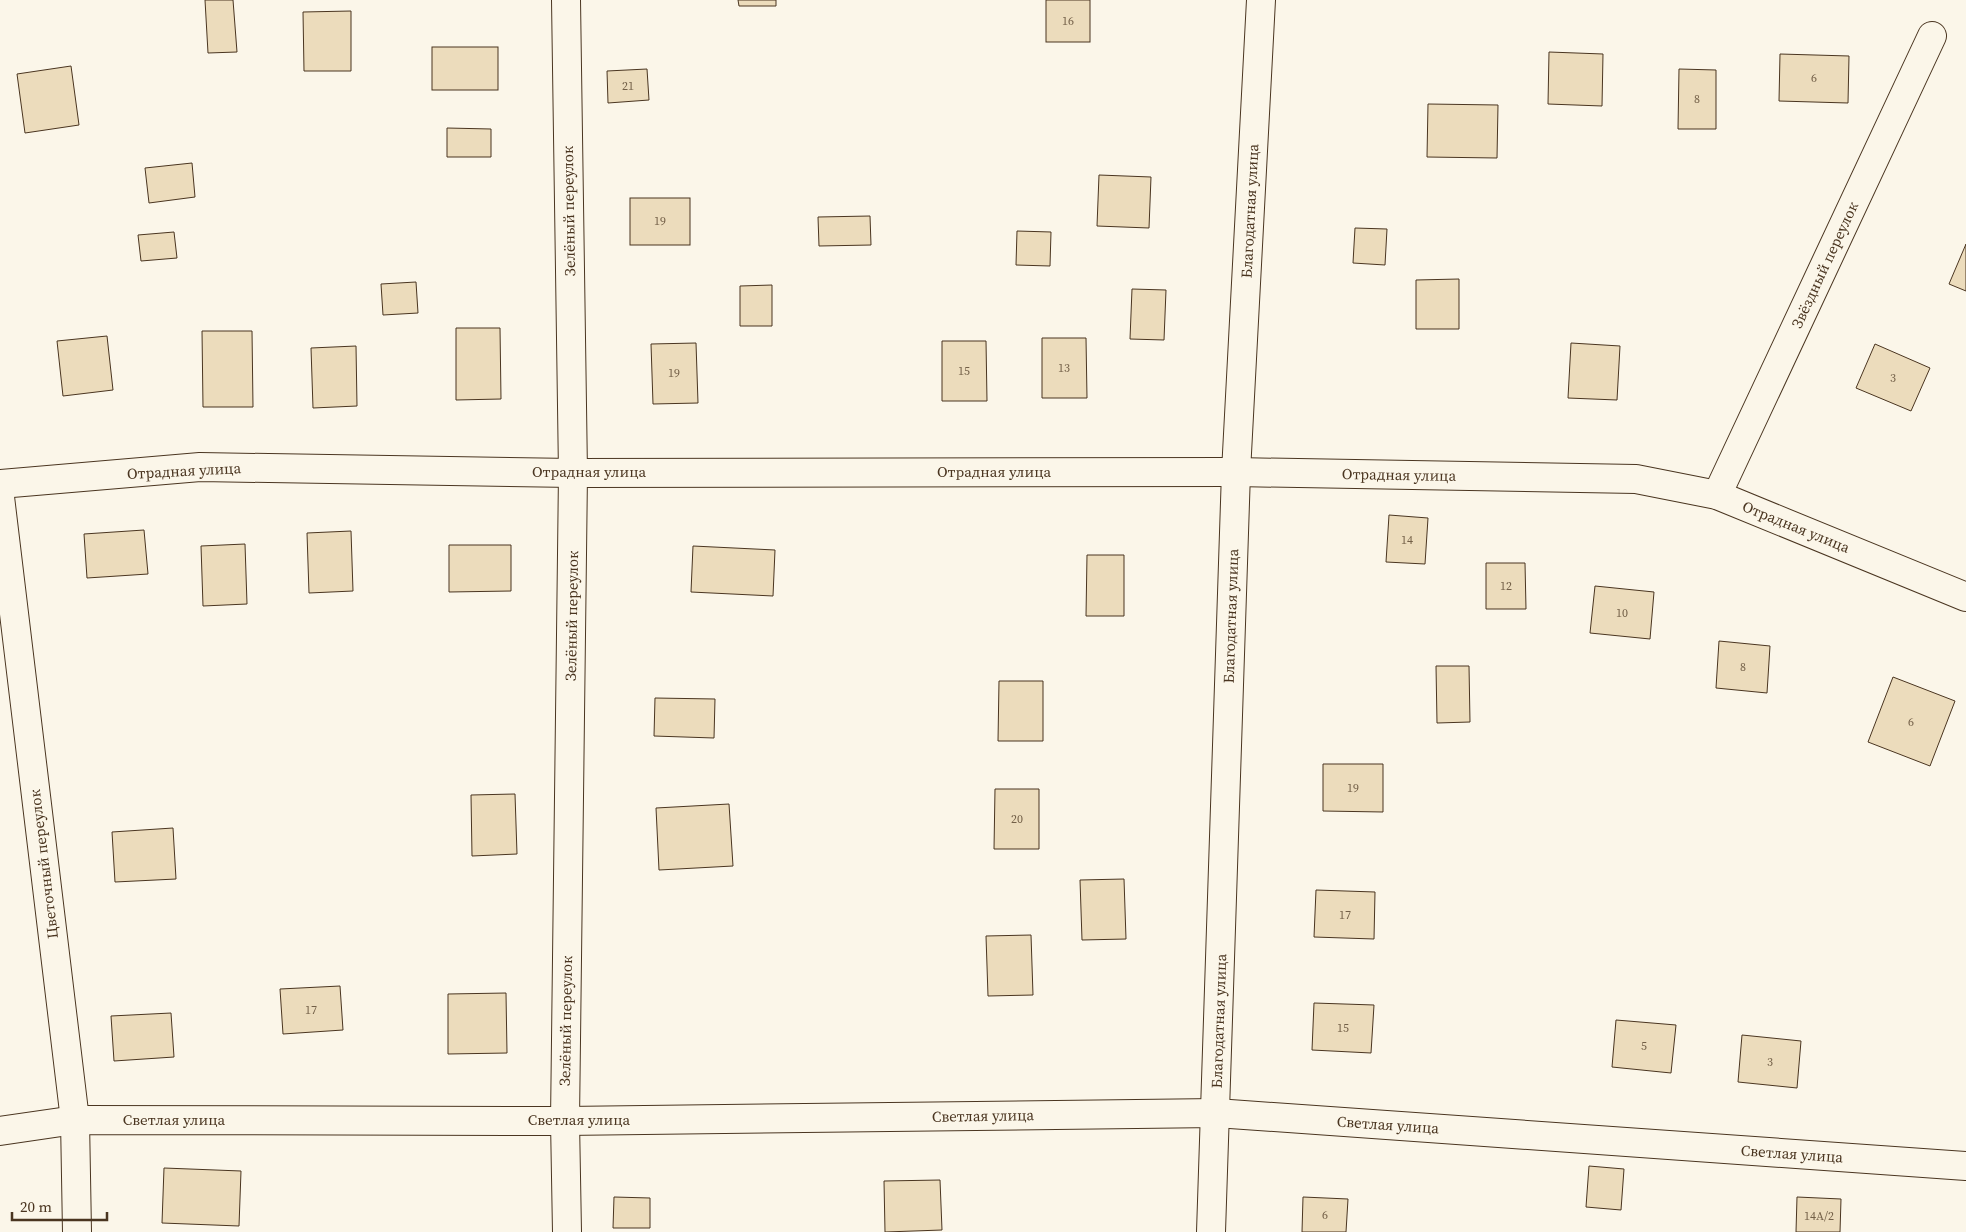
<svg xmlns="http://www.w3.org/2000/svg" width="1966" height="1232" font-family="'Source Serif 4',serif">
  <rect width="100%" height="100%" fill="#fbf6e9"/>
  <!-- building -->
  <g fill="#ecdcbc" stroke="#4a3520">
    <polygon points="205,0 233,0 237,52 208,53"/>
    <polygon points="738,0 776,0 776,6 739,6"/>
    <rect x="1046" y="0" width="44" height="42"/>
    <polygon points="351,11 351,71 304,71 303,12"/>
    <rect x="432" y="47" width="66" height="43"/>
    <polygon points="1549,52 1603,54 1602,106 1548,104"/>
    <polygon points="1780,54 1849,56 1848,103 1779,101"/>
    <polygon points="71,66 79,125 25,133 17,74"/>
    <polygon points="647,69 649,100 608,103 607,71"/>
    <polygon points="1679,69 1716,70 1716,129 1678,129"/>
    <polygon points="1428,104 1498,105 1497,158 1427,157"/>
    <polygon points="447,128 491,129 491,157 447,157"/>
    <polygon points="192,163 195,197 149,203 145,168"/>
    <polygon points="1099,175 1151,177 1149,228 1097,226"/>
    <rect x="630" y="198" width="60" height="47"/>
    <polygon points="870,216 871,245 819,246 818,217"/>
    <polygon points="1355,228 1387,229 1385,265 1353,263"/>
    <polygon points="1017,231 1051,232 1050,266 1016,265"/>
    <polygon points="174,232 177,258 141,261 138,235"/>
    <polygon points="1966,244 1966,291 1949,284"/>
    <polygon points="1459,279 1459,329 1416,329 1416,280"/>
    <polygon points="416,282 418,313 383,315 381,284"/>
    <polygon points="772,285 772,326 740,326 740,286"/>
    <polygon points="1132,289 1166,290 1164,340 1130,339"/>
    <polygon points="456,328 500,328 501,399 456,400"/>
    <polygon points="202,331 252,331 253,407 203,407"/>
    <polygon points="107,336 113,390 63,396 57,341"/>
    <polygon points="1042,338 1086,338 1087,398 1042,398"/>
    <polygon points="942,341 986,341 987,401 942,401"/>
    <polygon points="696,343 698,403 653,404 651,344"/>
    <polygon points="1571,343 1620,346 1617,400 1568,398"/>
    <polygon points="1875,344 1930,368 1911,411 1856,388"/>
    <polygon points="356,346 357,406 313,408 311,348"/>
    <polygon points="1389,515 1428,518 1425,564 1386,562"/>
    <polygon points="144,530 148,574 87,578 84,534"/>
    <polygon points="351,531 353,591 309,593 307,533"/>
    <polygon points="245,544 247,604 203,606 201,546"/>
    <polygon points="449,545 511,545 511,591 449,592"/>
    <polygon points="693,546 775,550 773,596 691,592"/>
    <polygon points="1087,555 1124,555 1124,616 1086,616"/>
    <polygon points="1486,563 1525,563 1526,609 1486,609"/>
    <polygon points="1595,586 1654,592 1650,639 1590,633"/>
    <polygon points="1719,641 1770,646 1767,693 1716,688"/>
    <polygon points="1436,666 1469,666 1470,722 1437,723"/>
    <polygon points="1893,677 1955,701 1930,766 1868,742"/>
    <polygon points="999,681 1043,681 1043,741 998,741"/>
    <polygon points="655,698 715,699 714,738 654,736"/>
    <polygon points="1323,764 1383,764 1383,812 1323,811"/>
    <polygon points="995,789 1039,789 1039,849 994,849"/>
    <polygon points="515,794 517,854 472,856 471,795"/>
    <polygon points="729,804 733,866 659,870 656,808"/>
    <polygon points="173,828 176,879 115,882 112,832"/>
    <polygon points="1124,879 1126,939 1082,940 1080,880"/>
    <polygon points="1316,890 1375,892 1374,939 1314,937"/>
    <polygon points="1031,935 1033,995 988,996 986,936"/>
    <polygon points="340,986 343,1030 283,1034 280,989"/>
    <polygon points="506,993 507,1053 448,1054 448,994"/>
    <polygon points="1314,1003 1374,1005 1371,1053 1312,1050"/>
    <polygon points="171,1013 174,1057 114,1061 111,1016"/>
    <polygon points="1616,1020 1676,1025 1671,1073 1612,1067"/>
    <polygon points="1742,1035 1801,1041 1797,1088 1738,1082"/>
    <polygon points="1589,1166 1624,1169 1621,1210 1586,1207"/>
    <polygon points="164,1168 241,1171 239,1226 162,1223"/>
    <polygon points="940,1180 942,1230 885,1232 884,1181"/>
    <polygon points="614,1197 650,1198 650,1228 613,1228"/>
    <polygon points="1303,1197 1348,1199 1346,1232 1302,1232"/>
    <polygon points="1797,1197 1841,1199 1840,1232 1796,1232"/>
  </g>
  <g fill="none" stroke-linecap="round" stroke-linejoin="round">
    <!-- street casing -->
    <g stroke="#4a3520" stroke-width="30">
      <g id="street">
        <polyline points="566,0 573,473 565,1121 567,1232"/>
        <polyline points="0,484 200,467 573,473 1236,472 1636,479 1717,495 1966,597"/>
        <polyline points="1717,495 1932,36"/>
        <polyline points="0,497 75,1120 77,1232"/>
        <polyline points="0,1131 75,1120 565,1121 1216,1113 1966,1166"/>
        <polyline points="1211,1232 1236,472 1261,0"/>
      </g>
    </g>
    <!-- street -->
    <use href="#street" stroke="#fbf6e9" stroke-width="28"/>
  </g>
  <g text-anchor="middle" stroke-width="4" stroke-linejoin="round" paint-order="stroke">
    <!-- number labels -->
    <g font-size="12" fill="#725f47">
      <text x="1068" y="25">16</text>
      <text x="1814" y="82">6</text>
      <text x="628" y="90">21</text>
      <text x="1697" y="103">8</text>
      <text x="660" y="225">19</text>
      <text x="1064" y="372">13</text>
      <text x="964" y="375">15</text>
      <text x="674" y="377">19</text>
      <text x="1893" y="382">3</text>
      <text x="1407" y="544">14</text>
      <text x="1506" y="590">12</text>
      <text x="1622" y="617">10</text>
      <text x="1743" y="671">8</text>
      <text x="1911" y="726">6</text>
      <text x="1353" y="792">19</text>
      <text x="1017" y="823">20</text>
      <text x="1345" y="919">17</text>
      <text x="311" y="1014">17</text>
      <text x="1343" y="1032">15</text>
      <text x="1644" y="1050">5</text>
      <text x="1770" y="1066">3</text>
      <text x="1325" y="1219">6</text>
      <text x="1819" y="1220">14А/2</text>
    </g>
    <!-- street labels -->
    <g font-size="15" fill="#4a3520" stroke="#fbf6e9">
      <text transform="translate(569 211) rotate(-91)" y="5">Зелёный переулок</text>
      <text transform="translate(1250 211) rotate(-87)" y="5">Благодатная улица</text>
      <text transform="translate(1825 265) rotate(-65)" y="5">Звёздный переулок</text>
      <text transform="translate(184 471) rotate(-3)" y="5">Отрадная улица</text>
      <text x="589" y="477">Отрадная улица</text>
      <text x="994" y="477">Отрадная улица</text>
      <text transform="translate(1399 475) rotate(1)" y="5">Отрадная улица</text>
      <text transform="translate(1796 527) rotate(22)" y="5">Отрадная улица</text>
      <text transform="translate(572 616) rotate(-89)" y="5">Зелёный переулок</text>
      <text transform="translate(1231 616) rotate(-88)" y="5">Благодатная улица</text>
      <text transform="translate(44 864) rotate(-97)" y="5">Цветочный переулок</text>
      <text transform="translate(566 1021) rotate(-89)" y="5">Зелёный переулок</text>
      <text transform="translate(1219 1021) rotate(-88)" y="5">Благодатная улица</text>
      <text transform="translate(983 1116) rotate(-1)" y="5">Светлая улица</text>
      <text x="174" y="1125">Светлая улица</text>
      <text x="579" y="1125">Светлая улица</text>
      <text transform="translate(1388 1125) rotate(4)" y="5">Светлая улица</text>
      <text transform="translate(1792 1154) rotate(4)" y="5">Светлая улица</text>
    </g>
  </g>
  <!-- scale -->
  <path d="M12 1212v8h95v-8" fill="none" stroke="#4a3520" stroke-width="2.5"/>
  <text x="20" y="1212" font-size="15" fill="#4a3520" stroke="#fbf6e9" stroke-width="4" paint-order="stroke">20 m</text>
</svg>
